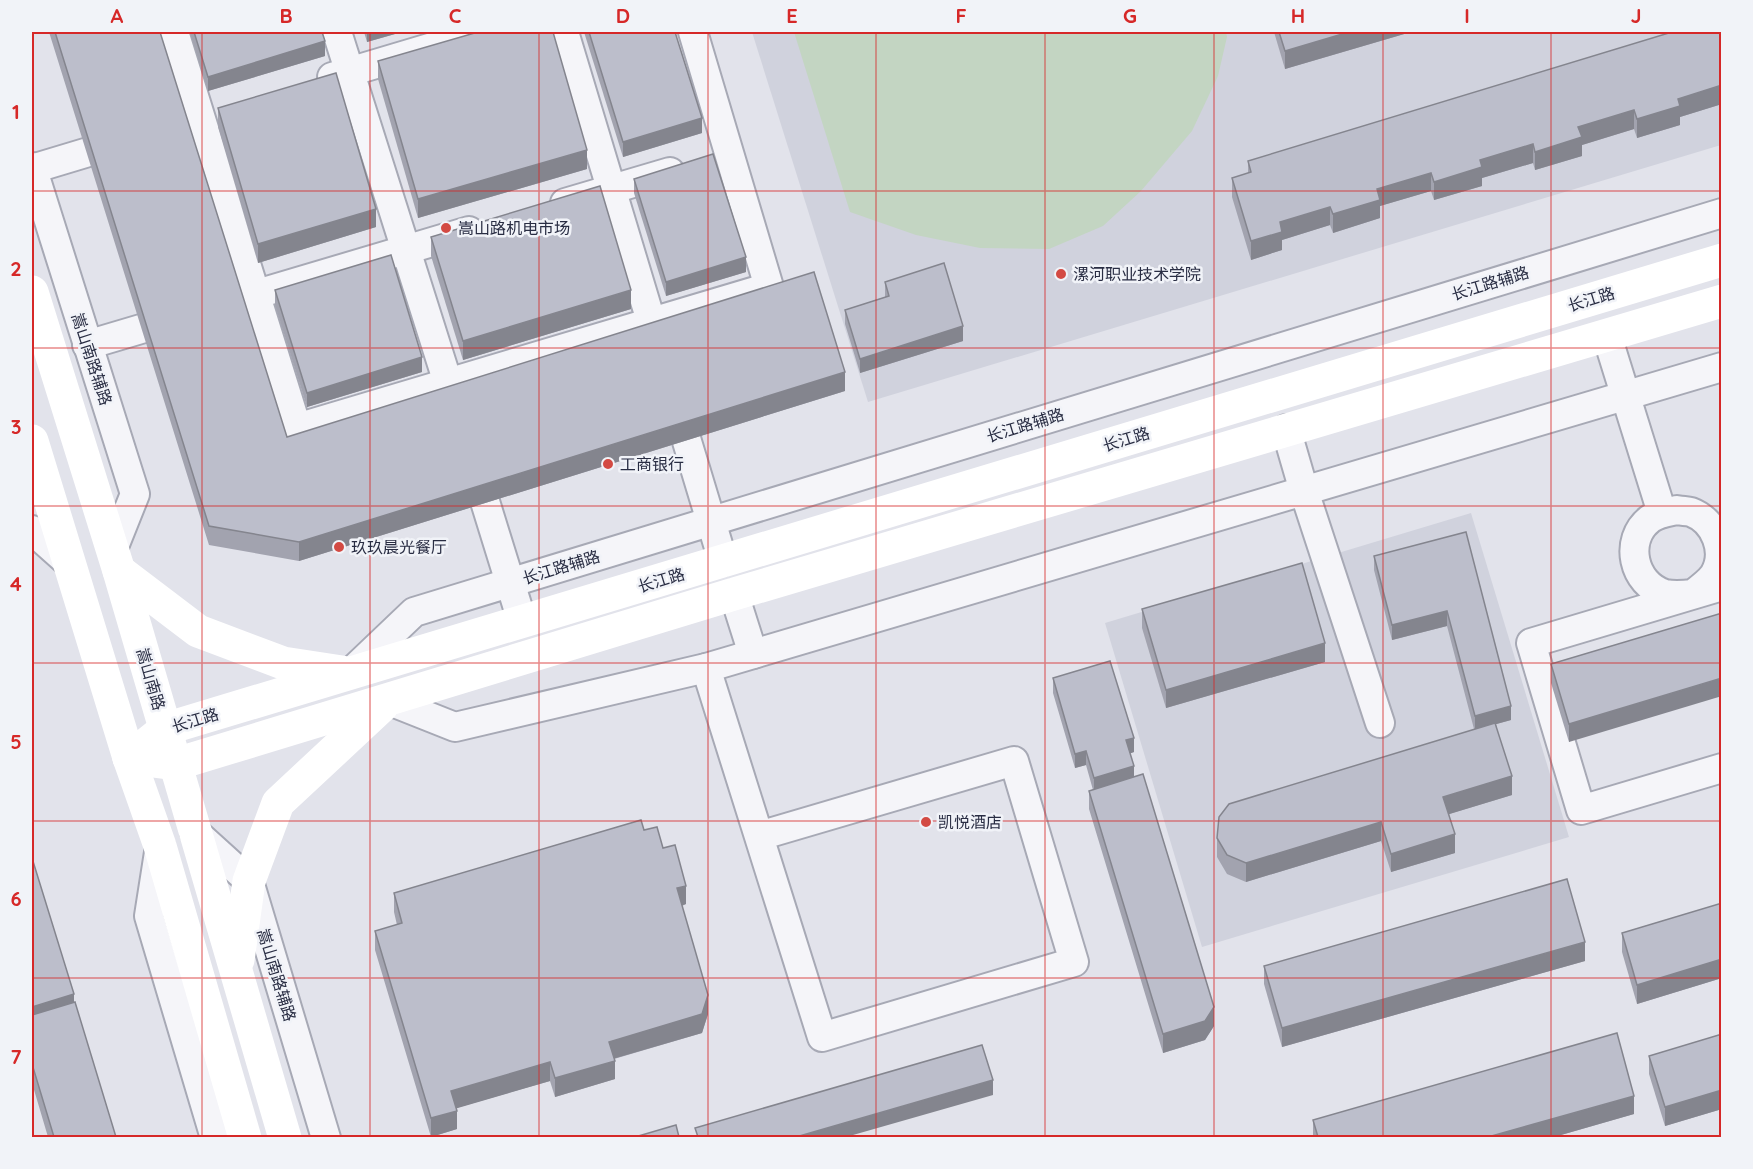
<svg xmlns="http://www.w3.org/2000/svg" width="1753" height="1169" font-family="Quicksand,'Noto Sans SC',sans-serif">
  <rect width="100%" height="100%" fill="#e2e3eb"/>
  <!-- built -->
  <g fill="#d0d2dd">
    <polygon points="752,32 1721,32 1721,145 868,402"/>
    <polygon points="1471,513 1569,837 1202,947 1105,623"/>
  </g>
  <!-- green -->
  <polygon fill="#c3d5c2" points="794,32 1226,32 1227,37 1218,76 1192,131 1141,191 1103,226 1049,249 980,248 916,235 850,212"/>
  <g fill="none" stroke-linecap="round" stroke-linejoin="round">
    <!-- street casing -->
    <g stroke="#a7a9b5" stroke-width="32">
      <g id="street">
        <polyline points="174,32 297,428 769,287 693,32"/>
        <polyline points="337,32 454,402"/>
        <polyline points="564,32 657,341"/>
        <polyline points="332,77 483,32"/>
        <polyline points="32,167 135,494 113,549"/>
        <polyline points="32,169 125,141"/>
        <polyline points="565,203 670,172"/>
        <polyline points="237,300 469,231"/>
        <polyline points="1607,336 1662,513"/>
        <polyline points="87,345 178,318"/>
        <polyline points="676,405 723,561"/>
        <polyline points="1286,429 1304,491 1380,723"/>
        <polyline points="474,466 522,621"/>
        <path d="M1677,510c4,1 10,1 14,2 24,9 37,40 23,63 -5,7 -13,13 -21,19 -9,1 -18,2 -28,0 -32,-10 -42,-54 -15,-75 8,-6 18,-7 27,-9z"/>
        <polyline points="32,530 69,563"/>
        <polyline points="1722,586 1531,643 1581,810 1722,768"/>
        <polyline points="734,594 753,654"/>
        <polyline points="706,668 822,1037 1074,962 1014,761 759,836"/>
        <polyline points="350,673 414,612 1722,213"/>
        <polyline points="387,700 455,727 706,668 1722,367"/>
        <polyline points="195,832 249,881 326,1138"/>
        <polyline points="160,846 149,916 215,1138"/>
      </g>
    </g>
    <!-- street -->
    <use href="#street" stroke="#f5f5f9" stroke-width="28"/>
    <!-- secondary -->
    <g stroke="#fff" stroke-width="33">
      <polyline points="32,292 119,571 285,1138"/>
      <polyline points="32,441 129,758 160,846 245,1138"/>
      <polyline points="119,571 198,631 283,663 342,672"/>
      <polyline points="129,758 165,729 1722,260"/>
      <polyline points="129,758 176,764 734,594 1722,301"/>
      <polyline points="238,960 249,881 278,803 382,706"/>
    </g>
  </g>
  <!-- wall -->
  <g fill="#a2a3af">
    <polygon points="49,32 160,32 287,437 845,391 299,561 209,545"/>
    <polygon points="190,32 322,32 325,56 208,91"/>
    <polygon points="364,32 402,32 367,42"/>
    <polygon points="584,32 675,32 702,133 623,157"/>
    <polygon points="1274,32 1411,32 1285,69"/>
    <polygon points="1722,32 1722,104 1680,117 1680,125 1637,138 1634,129 1582,145 1582,156 1535,170 1533,163 1482,178 1482,186 1434,200 1431,191 1380,206 1380,218 1333,233 1330,225 1282,240 1282,250 1251,260 1232,197 1232,178 1248,173 1248,161"/>
    <polygon points="378,61 587,169 418,218 378,79"/>
    <polygon points="218,108 376,227 258,263 218,127"/>
    <polygon points="634,179 746,272 666,296 634,193"/>
    <polygon points="431,237 631,309 463,360 431,256"/>
    <polygon points="885,282 963,341 860,373 845,324 845,310 885,297"/>
    <polygon points="275,290 422,372 307,407 275,305"/>
    <polygon points="1466,532 1511,720 1496,724 1512,795 1449,814 1455,853 1391,872 1381,841 1246,882 1227,874 1217,857 1217,838 1474,729 1447,626 1392,640 1374,570 1374,556"/>
    <polygon points="1142,609 1325,662 1166,708 1142,628"/>
    <polygon points="1722,613 1569,742 1551,683 1551,664"/>
    <polygon points="1053,678 1134,752 1130,753 1134,777 1214,1026 1205,1040 1163,1053 1089,809 1089,791 1093,790 1086,765 1075,768 1053,693"/>
    <polygon points="644,830 663,848 686,904 682,906 708,1014 702,1033 614,1059 615,1079 555,1097 550,1081 456,1108 457,1129 431,1137 375,950 375,931 397,925 394,912 394,893"/>
    <polygon points="32,858 74,1002 116,1137 48,1137 32,1083"/>
    <polygon points="1722,903 1722,978 1637,1004 1622,952 1622,933"/>
    <polygon points="1585,961 1282,1047 1264,984 1264,966"/>
    <polygon points="1722,1034 1722,1109 1665,1126 1649,1074 1649,1056"/>
    <polygon points="1634,1114 1554,1137 1313,1137 1313,1120"/>
  </g>
  <!-- shaded-wall -->
  <g fill="#84858e">
    <polygon points="367,32 402,32 367,42"/>
    <polygon points="1349,32 1411,32 1285,69 1285,51"/>
    <polygon points="325,41 325,56 208,91 208,77"/>
    <polygon points="1722,85 1722,104 1680,117 1680,125 1637,138 1637,119 1678,99"/>
    <polygon points="1634,110 1634,129 1582,145 1582,156 1535,170 1535,152 1578,127"/>
    <polygon points="702,118 702,133 623,157 623,142"/>
    <polygon points="1533,144 1533,163 1482,178 1482,186 1434,200 1434,182 1480,160"/>
    <polygon points="587,150 587,169 418,218 418,199"/>
    <polygon points="1431,173 1431,191 1380,206 1380,218 1333,233 1333,214 1377,189"/>
    <polygon points="1330,207 1330,225 1282,240 1282,250 1251,260 1251,241 1280,222"/>
    <polygon points="376,209 376,227 258,263 258,244"/>
    <polygon points="746,257 746,272 666,296 666,282"/>
    <polygon points="631,290 631,309 463,360 463,341"/>
    <polygon points="963,326 963,341 860,373 860,359"/>
    <polygon points="422,357 422,372 307,407 307,393"/>
    <polygon points="845,372 845,391 299,561 299,542"/>
    <polygon points="1447,611 1447,626 1392,640 1392,625"/>
    <polygon points="1325,643 1325,662 1166,708 1166,690"/>
    <polygon points="1722,678 1722,696 1569,742 1569,724"/>
    <polygon points="1511,706 1511,720 1475,730 1475,716"/>
    <polygon points="1134,738 1134,752 1126,755 1126,740"/>
    <polygon points="1086,751 1086,765 1075,768 1075,754"/>
    <polygon points="1134,766 1134,780 1094,792 1094,778"/>
    <polygon points="1512,776 1512,795 1443,816 1443,797"/>
    <polygon points="1381,822 1381,841 1246,882 1246,863"/>
    <polygon points="1455,834 1455,853 1391,872 1391,854"/>
    <polygon points="686,886 686,904 677,907 677,888"/>
    <polygon points="1585,942 1585,961 1282,1047 1282,1028"/>
    <polygon points="1722,959 1722,978 1637,1004 1637,985"/>
    <polygon points="74,994 74,1013 32,1026 32,1007"/>
    <polygon points="708,995 708,1014 702,1033 609,1060 609,1042"/>
    <polygon points="1214,1007 1214,1026 1205,1040 1163,1053 1163,1034"/>
    <polygon points="615,1061 615,1079 555,1097 555,1078"/>
    <polygon points="550,1062 550,1081 451,1110 451,1091"/>
    <polygon points="993,1080 993,1095 846,1137 796,1137"/>
    <polygon points="1722,1090 1722,1109 1665,1126 1665,1107"/>
    <polygon points="1634,1096 1634,1114 1554,1137 1488,1137"/>
    <polygon points="457,1111 457,1129 431,1137 431,1118"/>
  </g>
  <!-- building -->
  <g fill="#bcbecb" stroke="#84858e" stroke-width="1.5">
    <polygon points="55,32 160,32 287,437 814,272 845,372 299,542 209,526"/>
    <polygon points="194,32 322,32 325,41 208,77"/>
    <polygon points="478,32 553,32 587,150 418,199 378,61"/>
    <polygon points="589,32 675,32 702,118 623,142"/>
    <polygon points="1279,32 1349,32 1285,51"/>
    <polygon points="1672,32 1722,32 1722,85 1678,99 1680,106 1637,119 1634,110 1578,127 1582,137 1535,152 1533,144 1480,160 1482,167 1434,182 1431,173 1377,189 1380,200 1333,214 1330,207 1280,222 1282,232 1251,241 1232,178 1251,172 1248,161"/>
    <polygon points="336,73 376,209 258,244 218,108"/>
    <polygon points="713,154 746,257 666,282 634,179"/>
    <polygon points="600,186 631,290 463,341 431,237"/>
    <polygon points="391,255 422,357 307,393 275,290"/>
    <polygon points="944,263 963,326 860,359 845,310 889,296 885,282"/>
    <polygon points="1466,532 1511,706 1475,716 1447,611 1392,625 1374,556"/>
    <polygon points="1302,563 1325,643 1166,690 1142,609"/>
    <polygon points="1722,613 1722,678 1569,724 1551,664"/>
    <polygon points="1110,661 1134,738 1126,740 1134,766 1094,778 1086,751 1075,754 1053,678"/>
    <polygon points="1495,723 1512,776 1443,797 1455,834 1391,854 1381,822 1246,863 1227,855 1217,838 1219,817 1229,804"/>
    <polygon points="1143,774 1214,1007 1205,1021 1163,1034 1089,791"/>
    <polygon points="641,820 644,830 657,827 663,848 675,845 686,886 677,888 708,995 702,1014 609,1042 615,1061 555,1078 550,1062 451,1091 457,1111 431,1118 375,931 402,923 394,893"/>
    <polygon points="32,858 74,994 32,1007"/>
    <polygon points="1567,879 1585,942 1282,1028 1264,966"/>
    <polygon points="1722,903 1722,959 1637,985 1622,933"/>
    <polygon points="75,1002 116,1137 54,1137 32,1064 32,1015"/>
    <polygon points="1617,1033 1634,1096 1488,1137 1318,1137 1313,1120"/>
    <polygon points="1722,1034 1722,1090 1665,1107 1649,1056"/>
    <polygon points="982,1045 993,1080 796,1137 698,1137 695,1128"/>
    <polygon points="676,1125 679,1137 635,1137"/>
  </g>
  <!-- grid -->
  <path fill="none" stroke="#d62828" stroke-width="1.5" stroke-opacity="0.55" d="M202,32v1106M370,32v1106M539,32v1106M708,32v1106M876,32v1106M1045,32v1106M1214,32v1106M1383,32v1106M1551,32v1106M32,191h1690M32,348h1690M32,506h1690M32,663h1690M32,821h1690M32,978h1690"/>
  <!-- markers -->
  <g fill="#d34a43" stroke="#f1f3f8" stroke-width="2">
    <circle cx="446" cy="228" r="6"/>
    <circle cx="1061" cy="274" r="6"/>
    <circle cx="608" cy="464" r="6"/>
    <circle cx="339" cy="547" r="6"/>
    <circle cx="926" cy="822" r="6"/>
  </g>
  <g text-anchor="middle" stroke-width="5" stroke-linejoin="round" paint-order="stroke">
    <!-- poi labels -->
    <g font-size="16" fill="#292d43" stroke="#f1f3f8" text-anchor="start">
      <text x="458" y="234">嵩山路机电市场</text>
      <text x="1073" y="280">漯河职业技术学院</text>
      <text x="620" y="470">工商银行</text>
      <text x="351" y="553">玖玖晨光餐厅</text>
      <text x="938" y="828">凯悦酒店</text>
    </g>
    <!-- street labels -->
    <g font-size="16" fill="#292d43" stroke="#f1f3f8">
      <text transform="translate(1490 283) rotate(-17)" y="6">长江路辅路</text>
      <text transform="translate(1591 299) rotate(-17)" y="6">长江路</text>
      <text transform="translate(92 359) rotate(72)" y="6">嵩山南路辅路</text>
      <text transform="translate(1025 425) rotate(-17)" y="6">长江路辅路</text>
      <text transform="translate(1126 439) rotate(-17)" y="6">长江路</text>
      <text transform="translate(561 567) rotate(-17)" y="6">长江路辅路</text>
      <text transform="translate(661 580) rotate(-17)" y="6">长江路</text>
      <text transform="translate(151 679) rotate(74)" y="6">嵩山南路</text>
      <text transform="translate(195 720) rotate(-17)" y="6">长江路</text>
      <text transform="translate(277 975) rotate(73)" y="6">嵩山南路辅路</text>
    </g>
  </g>
  <!-- border -->
  <rect width="1753" height="1169" fill="none" stroke="#f1f3f8" stroke-width="66"/>
  <rect x="33" y="33" width="1687" height="1103" fill="none" stroke="#d62828" stroke-width="2"/>
  <g font-size="20" text-anchor="middle" font-weight="bold" fill="#d62828">
    <text x="117" y="23">A</text>
    <text x="286" y="23">B</text>
    <text x="455" y="23">C</text>
    <text x="623" y="23">D</text>
    <text x="792" y="23">E</text>
    <text x="961" y="23">F</text>
    <text x="1130" y="23">G</text>
    <text x="1298" y="23">H</text>
    <text x="1467" y="23">I</text>
    <text x="1636" y="23">J</text>
    <text x="16" y="119">1</text>
    <text x="16" y="276">2</text>
    <text x="16" y="434">3</text>
    <text x="16" y="591">4</text>
    <text x="16" y="749">5</text>
    <text x="16" y="906">6</text>
    <text x="16" y="1064">7</text>
  </g>
</svg>
